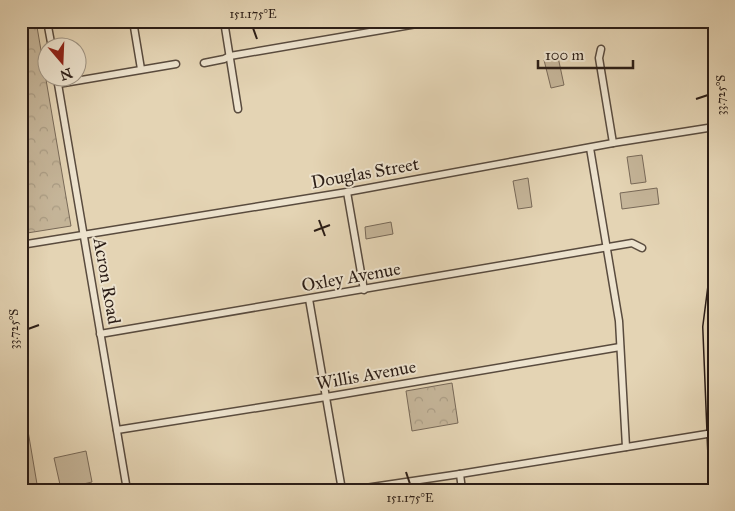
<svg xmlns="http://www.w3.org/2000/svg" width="735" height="511" font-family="'IM FELL Great Primer',serif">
  <defs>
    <pattern id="forest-crowns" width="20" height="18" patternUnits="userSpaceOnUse" patternTransform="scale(1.25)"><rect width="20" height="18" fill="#c5b599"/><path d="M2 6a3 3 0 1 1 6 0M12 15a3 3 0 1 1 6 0" fill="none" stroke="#a99b83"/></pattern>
  </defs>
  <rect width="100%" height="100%" fill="#e4d4b4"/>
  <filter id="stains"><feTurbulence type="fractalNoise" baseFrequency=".004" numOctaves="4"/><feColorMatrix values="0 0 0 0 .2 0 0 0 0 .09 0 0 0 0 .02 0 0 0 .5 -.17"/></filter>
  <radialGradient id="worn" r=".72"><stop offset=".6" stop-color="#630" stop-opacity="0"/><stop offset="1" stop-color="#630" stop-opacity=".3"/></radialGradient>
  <!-- green -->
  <g fill="#c5b599" stroke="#786958">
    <polygon points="558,57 564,85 551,88 544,60"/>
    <polygon points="642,155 646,182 631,184 627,157"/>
    <polygon points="528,178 532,207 518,209 513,181"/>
    <polygon points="657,188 659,204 622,209 620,193"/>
    <polygon points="391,222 393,234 366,239 365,227"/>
    <polygon points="28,431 38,490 21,490 21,432"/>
    <polygon points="86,451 92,482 61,489 54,458"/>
  </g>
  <!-- forest -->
  <g fill="url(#forest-crowns)" stroke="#786958">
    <polygon points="21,21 36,21 71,226 21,234"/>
    <polygon points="452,383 458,423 412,431 406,391"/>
  </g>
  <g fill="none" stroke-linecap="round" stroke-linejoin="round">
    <!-- street casing -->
    <g stroke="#594b3e" stroke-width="9">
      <g id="street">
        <polyline points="47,21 52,48"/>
        <polyline points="133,21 141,69"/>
        <polyline points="224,21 238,109"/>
        <polyline points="601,49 599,58 613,143"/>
        <polyline points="204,63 224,59 230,56 434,21"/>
        <polyline points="57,78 127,490"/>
        <polyline points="58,84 176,64"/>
        <polyline points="590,148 619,321 626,447"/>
        <polyline points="347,192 364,290"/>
        <polyline points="21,245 347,192 613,143 714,127"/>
        <polyline points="309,299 342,490"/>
        <polyline points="100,334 632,243 642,248"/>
        <polyline points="117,430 326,397 620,347"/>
        <polyline points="460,474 462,490"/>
        <polyline points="352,490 460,474 713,433"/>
      </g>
    </g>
    <!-- highway casing -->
    <g stroke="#2b1d16" stroke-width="14">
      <polyline id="highway" points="714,288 709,327 714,451"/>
    </g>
    <!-- street -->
    <use href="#street" stroke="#ede3ce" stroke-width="6"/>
    <!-- highway -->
    <use href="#highway" stroke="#e4d4b4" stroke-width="11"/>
  </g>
  <!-- ticks -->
  <path fill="none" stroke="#2b1d16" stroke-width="2" d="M253,28l4,11M696,99l12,-4M319,220l6,16M314,231l16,-6M28,329l11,-4M406,472l4,12"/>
  <g text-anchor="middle" stroke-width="4" stroke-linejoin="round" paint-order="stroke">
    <!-- street labels -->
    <g font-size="18" fill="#2b1d16" stroke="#ede3ce">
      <text transform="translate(365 173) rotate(-10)" y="6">Douglas Street</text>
      <text transform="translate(351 277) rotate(-10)" y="6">Oxley Avenue</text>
      <text transform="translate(107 281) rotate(80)" y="6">Acron Road</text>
      <text transform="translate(366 375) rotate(-10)" y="6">Willis Avenue</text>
    </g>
  </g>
  <!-- margin -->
  <rect width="735" height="511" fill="none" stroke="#e4d4b4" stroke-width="55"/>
  <!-- north arrow -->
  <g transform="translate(62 62) rotate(161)"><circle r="24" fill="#ede3ce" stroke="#9f9484"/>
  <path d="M0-4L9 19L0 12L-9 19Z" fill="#8f2418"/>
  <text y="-8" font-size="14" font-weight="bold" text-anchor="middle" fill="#2b1d16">N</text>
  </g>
  <!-- scale -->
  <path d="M538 60v8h95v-8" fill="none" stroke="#2b1d16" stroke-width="2.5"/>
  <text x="545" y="60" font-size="15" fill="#2b1d16" stroke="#ede3ce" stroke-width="4" paint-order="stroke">100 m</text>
  <rect x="28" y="28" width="680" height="456" fill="none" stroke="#2b1d16" stroke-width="2"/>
  <g font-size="12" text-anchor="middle" fill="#2b1d16">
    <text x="253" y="18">151.175°E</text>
    <text transform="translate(721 95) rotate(-90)" y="4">33.725°S</text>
    <text transform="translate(14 329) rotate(-90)" y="4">33.725°S</text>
    <text x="410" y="502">151.175°E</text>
  </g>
  <rect width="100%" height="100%" filter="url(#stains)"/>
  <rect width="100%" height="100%" fill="url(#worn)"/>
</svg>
